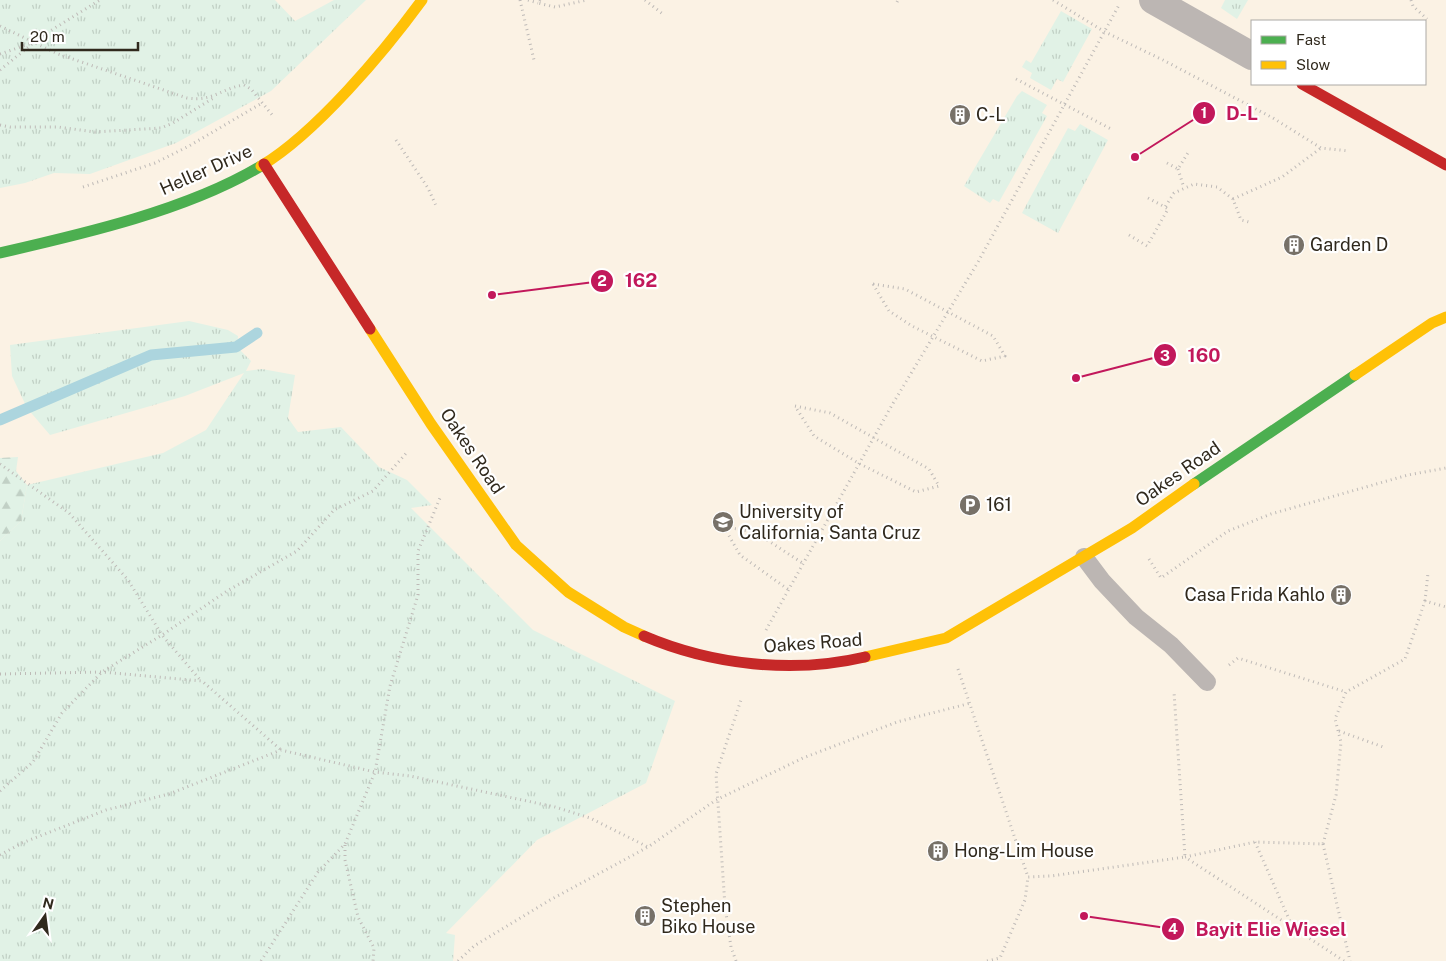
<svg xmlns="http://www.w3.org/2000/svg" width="1446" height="961" font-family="'Public Sans',sans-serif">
  <defs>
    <pattern id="grass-tufts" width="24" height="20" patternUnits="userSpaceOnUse" patternTransform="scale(1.25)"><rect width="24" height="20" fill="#e1f2e6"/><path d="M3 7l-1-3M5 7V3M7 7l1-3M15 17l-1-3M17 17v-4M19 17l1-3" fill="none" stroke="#c1d0c5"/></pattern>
    <pattern id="forest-firs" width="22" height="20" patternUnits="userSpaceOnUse" patternTransform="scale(1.25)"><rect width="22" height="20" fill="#e1f2e6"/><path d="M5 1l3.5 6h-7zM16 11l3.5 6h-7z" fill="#c1d0c5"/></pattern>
  </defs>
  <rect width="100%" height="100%" fill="#faf7f4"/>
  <!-- built -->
  <path fill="#fbf2e4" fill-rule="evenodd" d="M0,0h1446v961h-1446zM1252,21h173v63h-173z"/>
  <!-- grass -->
  <g fill="url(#grass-tufts)">
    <polygon points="0,0 275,0 295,21 334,0 366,0 271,91 176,143 90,174 54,173 25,183 0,188"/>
    <polygon points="1225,0 1248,0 1237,19 1221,8"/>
    <polygon points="1061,11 1092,29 1063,82 1057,79 1051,90 1030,78 1032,73 1022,67 1026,60 1031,63"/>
    <polygon points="1022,91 1047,105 1042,113 1047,116 999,202 993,199 990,203 964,186 1017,96"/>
    <polygon points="1080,124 1108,140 1058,233 1022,213 1068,128 1075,131"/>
    <polygon points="189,321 228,330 238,336 237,347 251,361 246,371 262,369 295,375 288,418 298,432 341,427 379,467 407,480 432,505 411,508 533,630 675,701 646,783 537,840 446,933 455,935 453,961 0,961 0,541 21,521 27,485 163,453 206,430 244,373 185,396 50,435 27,408 12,376 10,345"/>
  </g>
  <!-- forest -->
  <polygon fill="url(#forest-firs)" points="18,457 16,471 27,485 21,521 0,541 0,458"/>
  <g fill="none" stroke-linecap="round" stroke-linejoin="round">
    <!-- stream -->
    <polyline stroke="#acd5de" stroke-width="11" points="0,420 151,355 236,347 257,333"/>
    <!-- path -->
    <g stroke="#bebab7" stroke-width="3" stroke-dasharray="1 4" stroke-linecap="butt">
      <polyline points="520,0 534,60"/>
      <polyline points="528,0 538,3"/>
      <polyline points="540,0 538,3 555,7 587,0"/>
      <polyline points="645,0 664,15"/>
      <polyline points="1053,0 1105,32 1163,60 1273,118 1321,148 1349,151"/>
      <polyline points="1411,0 1413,6 1427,19"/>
      <polyline points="897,2 898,0"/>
      <path d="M0,26l58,28 129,44c26,4 35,-10 57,-13l7,4 22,27"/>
      <polyline points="0,54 32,43"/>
      <polyline points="0,70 42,36 100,0"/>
      <polyline points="1016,79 1113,130"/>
      <polyline points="0,125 10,127 58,127 95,132 161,128 173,123 215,97"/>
      <polyline points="396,140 428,188 437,208"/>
      <polyline points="1167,163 1178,169 1189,151"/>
      <polyline points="1178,169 1184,188"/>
      <polyline points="83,187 155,163 189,146 262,103"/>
      <polyline points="1148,198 1165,207 1174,193 1194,184 1217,187 1233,199 1241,220 1249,222"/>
      <polyline points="1233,199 1282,177 1321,148"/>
      <polyline points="1129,235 1147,246 1168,209 1165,207"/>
      <polygon points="873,284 905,289 993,336 1005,356 982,361 912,326 889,311"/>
      <polygon points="795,406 830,413 929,469 939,486 916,492 860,464 814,436"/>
      <polyline points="0,464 69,513 128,580 162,635 201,681"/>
      <polyline points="724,527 740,555 789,590"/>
      <polyline points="725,527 755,532 804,564"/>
      <polyline points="1149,559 1161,578 1228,531 1271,514 1408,475 1446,468"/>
      <polyline points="1425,601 1428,573"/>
      <polyline points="766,630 892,405 978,262 1119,5"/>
      <polyline points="1229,665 1238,658 1346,692"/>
      <polyline points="958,669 1028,877"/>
      <polyline points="0,674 102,672 202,681 281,750"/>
      <polyline points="1339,731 1386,748"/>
      <polyline points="0,791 33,762 62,713 102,672 162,635 227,591 297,551 334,510 373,491 408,451"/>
      <polyline points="1255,842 1292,926"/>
      <polyline points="1323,844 1350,961"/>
      <polyline points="345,845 345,860 358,917 374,948 373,961"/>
      <polyline points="0,855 22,843 106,810 169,794 281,750 375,772 410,776 555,807 590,818 648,847"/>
      <polyline points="261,961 318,872 345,844 375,772 390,686 418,595 418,551 440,498"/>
      <polyline points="458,961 474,946 550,900 648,847 716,800 803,758 897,722 971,703"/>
      <polyline points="736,961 731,947 725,906 716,774 742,697"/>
      <polyline points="987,961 1000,958 1025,900 1028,877 1051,876 1185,857 1174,692"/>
      <polyline points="1344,961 1185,857 1255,842 1323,844 1336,795 1341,742 1335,719 1346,692 1405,659 1425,601 1446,607"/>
    </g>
    <!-- lane -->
    <polyline stroke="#bcb6b3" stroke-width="18" points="1084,557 1102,581 1136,617 1171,645 1207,682"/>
    <!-- street -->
    <polyline stroke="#bcb6b3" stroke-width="28" points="1153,0 1252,56"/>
    <!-- fast -->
    <g stroke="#4caf50" stroke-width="11">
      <path d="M0,253c83,-19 188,-43 261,-87"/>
      <polyline points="1194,484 1355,375"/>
    </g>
    <!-- slow -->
    <g stroke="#ffc107" stroke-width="11">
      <path d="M261,166c55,-33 123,-114 161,-166"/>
      <polyline points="370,329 431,424 516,545 568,592 624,627 644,636"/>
      <polyline points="1355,375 1432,323 1446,317"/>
      <polyline points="865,657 946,638 1132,528 1194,484"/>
    </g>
    <!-- jam -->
    <g stroke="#c62828" stroke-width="11">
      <polyline points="1302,84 1446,165"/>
      <polyline points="264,164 370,329"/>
      <path d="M644,636c68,29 149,38 221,21"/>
    </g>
  </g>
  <!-- icons -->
  <defs>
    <g id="building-disc" transform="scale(1.125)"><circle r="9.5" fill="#777168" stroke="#fff"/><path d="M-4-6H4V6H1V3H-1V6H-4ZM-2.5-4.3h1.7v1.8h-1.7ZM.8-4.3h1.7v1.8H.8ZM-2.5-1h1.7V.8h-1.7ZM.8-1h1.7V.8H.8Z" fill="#fff"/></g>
    <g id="parking-disc" transform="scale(1.125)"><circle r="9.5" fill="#777168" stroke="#fff"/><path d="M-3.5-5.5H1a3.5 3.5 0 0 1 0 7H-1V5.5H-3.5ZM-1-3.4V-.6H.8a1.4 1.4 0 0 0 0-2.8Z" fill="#fff"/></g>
    <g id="university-disc" transform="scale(1.125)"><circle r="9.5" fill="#777168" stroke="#fff"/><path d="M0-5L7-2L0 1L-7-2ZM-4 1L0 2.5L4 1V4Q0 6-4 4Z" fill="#fff"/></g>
  </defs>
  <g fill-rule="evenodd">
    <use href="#building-disc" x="960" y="115"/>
    <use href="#building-disc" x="1294" y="245"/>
    <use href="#parking-disc" x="970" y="505"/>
    <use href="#university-disc" x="723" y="522"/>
    <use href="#building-disc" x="1341" y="595"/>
    <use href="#building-disc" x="938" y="851"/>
    <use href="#building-disc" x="645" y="916"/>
  </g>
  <g text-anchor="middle" stroke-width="4.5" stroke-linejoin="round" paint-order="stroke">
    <!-- poi labels -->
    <g font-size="18" fill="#30291d" stroke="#fff" text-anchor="start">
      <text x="976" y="121">C-L</text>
      <text x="1310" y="251">Garden D</text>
      <text x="986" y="511">161</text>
      <text x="739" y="518">University of<tspan x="739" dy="21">California, Santa Cruz</tspan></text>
      <text x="1325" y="601" text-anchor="end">Casa Frida Kahlo</text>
      <text x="954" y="857">Hong-Lim House</text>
      <text x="661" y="912">Stephen<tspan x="661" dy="21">Biko House</tspan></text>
    </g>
    <!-- street labels -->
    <g font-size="18" fill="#30291d" stroke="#fff">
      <text transform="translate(206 170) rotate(-24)" y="6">Heller Drive</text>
      <text transform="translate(472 451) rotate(56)" y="6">Oakes Road</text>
      <text transform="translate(1178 474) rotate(-35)" y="6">Oakes Road</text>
      <text transform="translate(813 643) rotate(-4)" y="6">Oakes Road</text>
    </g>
  </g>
  <!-- callouts -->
  <path fill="none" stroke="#c2185b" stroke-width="2" d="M1135 157L1204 113M492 295L602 281M1076 378L1165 355M1084 916L1173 929"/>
  <g fill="#c2185b" stroke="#fff" stroke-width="2">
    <circle cx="1135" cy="157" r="5"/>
    <circle cx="492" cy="295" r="5"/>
    <circle cx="1076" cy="378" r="5"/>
    <circle cx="1084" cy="916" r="5"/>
    <circle cx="1204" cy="113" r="12"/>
    <circle cx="602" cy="281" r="12"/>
    <circle cx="1165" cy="355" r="12"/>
    <circle cx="1173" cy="929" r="12"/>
  </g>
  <g font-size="15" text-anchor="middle" font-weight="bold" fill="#fff">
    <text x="1204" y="118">1</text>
    <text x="602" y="286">2</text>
    <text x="1165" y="361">3</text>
    <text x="1173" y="934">4</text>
  </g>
  <g font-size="19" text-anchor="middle" font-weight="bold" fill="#c2185b" stroke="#fff" stroke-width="4.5" stroke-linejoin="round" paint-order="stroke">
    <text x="1242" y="120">D-L</text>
    <text x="641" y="287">162</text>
    <text x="1204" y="362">160</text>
    <text x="1271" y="936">Bayit Elie Wiesel</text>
  </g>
  <!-- legend -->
  <rect x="1251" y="20" width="175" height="65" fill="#ffffff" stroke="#aca9a5"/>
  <rect x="1261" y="36" width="25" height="8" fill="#4caf50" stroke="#aca9a5"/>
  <text x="1296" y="45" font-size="15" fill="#30291d">Fast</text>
  <rect x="1261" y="61" width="25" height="8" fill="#ffc107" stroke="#aca9a5"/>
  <text x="1296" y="70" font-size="15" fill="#30291d">Slow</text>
  <!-- north arrow -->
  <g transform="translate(45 916) rotate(14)" stroke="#ffffff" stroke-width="4" paint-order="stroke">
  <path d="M0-4L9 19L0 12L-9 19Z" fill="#30291d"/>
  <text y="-8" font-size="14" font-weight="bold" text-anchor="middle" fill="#30291d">N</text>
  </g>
  <!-- scale -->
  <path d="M22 42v8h116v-8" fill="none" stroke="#30291d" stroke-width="2.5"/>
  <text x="30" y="42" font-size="15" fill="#30291d" stroke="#ffffff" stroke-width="4" paint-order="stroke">20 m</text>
</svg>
